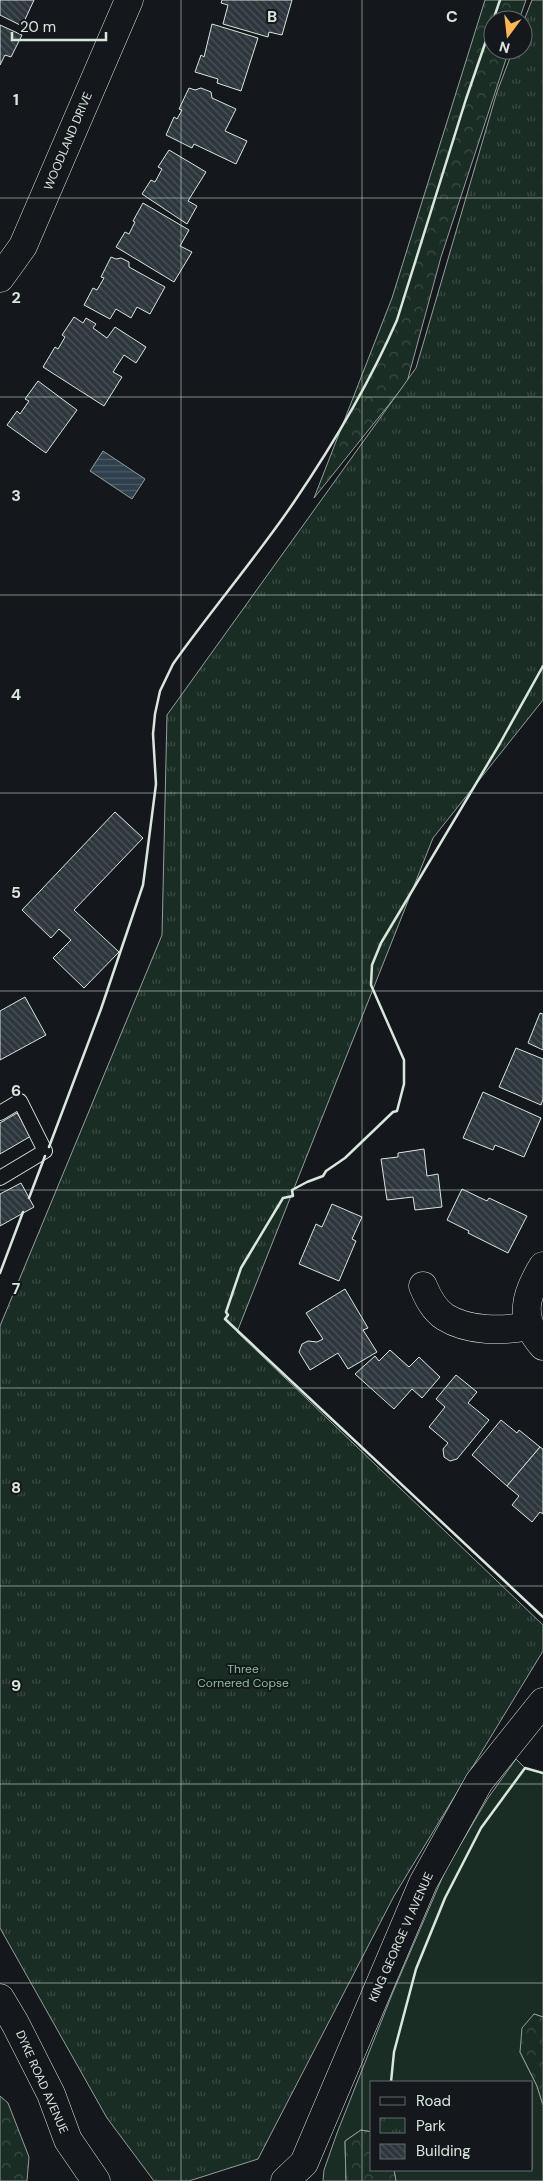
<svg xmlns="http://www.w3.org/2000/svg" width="543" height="2181" font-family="'DM Sans',sans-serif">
  <defs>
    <pattern id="forest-crowns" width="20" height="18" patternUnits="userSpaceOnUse" patternTransform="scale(1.25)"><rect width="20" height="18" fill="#1a2d24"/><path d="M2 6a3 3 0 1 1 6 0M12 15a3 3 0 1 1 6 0" fill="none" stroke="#3b4b43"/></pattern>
    <pattern id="park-tufts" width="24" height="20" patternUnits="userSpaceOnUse" patternTransform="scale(1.25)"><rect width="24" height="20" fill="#1a2d24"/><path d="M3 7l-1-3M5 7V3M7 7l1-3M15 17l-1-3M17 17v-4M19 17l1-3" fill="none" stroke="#3b4b43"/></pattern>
    <pattern id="water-rules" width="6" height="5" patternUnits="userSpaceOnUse" patternTransform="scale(1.25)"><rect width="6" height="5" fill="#2f3f4d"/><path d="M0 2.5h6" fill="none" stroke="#4c5b66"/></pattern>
    <pattern id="building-back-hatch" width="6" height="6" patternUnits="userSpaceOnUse" patternTransform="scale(1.25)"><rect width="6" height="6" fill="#2c363c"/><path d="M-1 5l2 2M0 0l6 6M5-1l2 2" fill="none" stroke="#4a5358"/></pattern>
  </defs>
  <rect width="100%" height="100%" fill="#14181c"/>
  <!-- green -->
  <polygon fill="#1a2d24" stroke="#939e99" points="516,1759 525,1768 543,1773 543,2017 534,2014 520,2052 537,2086 543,2105 543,2181 396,2181 394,2170 532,2170 532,2082 372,2082 372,2132 361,2130 345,2141 346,2181 323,2181 324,2170 337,2133 393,1992 446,1869 488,1798"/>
  <!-- forest -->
  <g fill="url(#forest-crowns)" stroke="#939e99">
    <polygon points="485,0 526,0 519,20 493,20 493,50 509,50 441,257 407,382 314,498 392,298"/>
    <polygon points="534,2014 543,2017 543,2105 537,2086 520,2052 522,2028"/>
    <polygon points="0,2096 8,2103 29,2157 27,2181 0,2181"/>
    <polygon points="361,2130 372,2132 372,2170 394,2170 396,2181 346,2181 345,2141"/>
  </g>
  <!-- park -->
  <polygon fill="url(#park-tufts)" stroke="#939e99" points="532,0 543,0 543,700 433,838 237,1332 543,1625 543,1651 394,1896 258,2159 189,2181 154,2181 107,2118 0,1928 0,1326 162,935 167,715 416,368 497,92 513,50 523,50 523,23"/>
  <!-- water -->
  <polygon fill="url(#water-rules)" stroke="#939e99" points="103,451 145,479 132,499 90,471"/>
  <!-- building -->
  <g fill="url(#building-back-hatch)" stroke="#d8e6dc">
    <polygon points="0,0 34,0 22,26 0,15"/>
    <polygon points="222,0 292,0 282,35 269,32 268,37 223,24 228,5 221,3"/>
    <polygon points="212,24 258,38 241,91 217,83 218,79 195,72 201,55 204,57"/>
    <polygon points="0,25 22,35 11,57 5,55 0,65"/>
    <polygon points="189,88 195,90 201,88 211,92 212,98 236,109 225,131 247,141 236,164 194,144 192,148 166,135 174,117 177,119 182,110 179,109"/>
    <polygon points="169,150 206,172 188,201 197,206 187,224 142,194 151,180 155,182 162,169 158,167"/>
    <polygon points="143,203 189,230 180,246 192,252 174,282 116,247 125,232 129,234 135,222 133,221"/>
    <polygon points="111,257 116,259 121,258 129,262 129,267 165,287 150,314 137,307 131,318 116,309 110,319 84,305 93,288 97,290 104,278 101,277"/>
    <polygon points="74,317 83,323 86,318 96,324 93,328 107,338 115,327 146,347 136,363 124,355 113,372 122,377 104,406 43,367 55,347 58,349 65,337 62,335"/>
    <polygon points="38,381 77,410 46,453 7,425 17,411 20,414 29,401 25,399"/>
    <polygon points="115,812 143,838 74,910 119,952 84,988 53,958 71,940 59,929 51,938 22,910"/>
    <polygon points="25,997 46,1035 0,1060 0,1011"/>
    <polygon points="540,1013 543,1014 543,1050 528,1043"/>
    <polygon points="516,1048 543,1059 543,1099 541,1105 499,1087"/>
    <polygon points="483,1092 541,1118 524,1157 495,1145 493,1150 463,1138"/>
    <polygon points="17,1113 31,1136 0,1154 0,1123"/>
    <polygon points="424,1149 427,1176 438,1174 442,1207 415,1210 413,1197 387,1200 381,1159 398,1157 398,1153"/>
    <polygon points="21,1183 34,1207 0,1226 0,1194"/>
    <polygon points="462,1189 487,1201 489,1198 527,1216 508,1253 468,1233 469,1231 447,1220"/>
    <polygon points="332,1204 362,1217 352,1239 356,1241 339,1281 299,1264 316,1224 322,1227"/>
    <polygon points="345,1289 368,1328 363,1330 377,1352 348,1369 338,1353 310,1370 299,1352 302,1344 308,1341 317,1342 323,1339 306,1313"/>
    <polygon points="390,1350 409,1367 419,1357 440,1377 422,1398 412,1389 394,1409 355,1374 375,1356 379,1361"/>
    <polygon points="456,1375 477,1392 468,1403 489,1420 457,1459 450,1461 444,1457 443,1449 448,1443 429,1427 445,1407 436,1399"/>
    <polygon points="501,1420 517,1433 519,1430 540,1447 507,1486 472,1455"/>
    <polygon points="540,1447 543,1449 543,1514 540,1512 532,1522 512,1505 519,1496 507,1486"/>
  </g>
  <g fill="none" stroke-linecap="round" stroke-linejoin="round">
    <!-- service casing -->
    <g stroke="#d8e6dc" stroke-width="16">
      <polyline id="service" points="0,1113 20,1101 45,1151 0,1178"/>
    </g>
    <!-- minor casing -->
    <g stroke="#d8e6dc" stroke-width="29">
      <g id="minor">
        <polyline points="0,278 23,246 129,0"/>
        <path d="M543,1266c-18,29 -25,52 0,80"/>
        <path d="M423,1286c5,12 11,24 22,31 24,15 58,14 84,9"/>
      </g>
    </g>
    <!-- tertiary casing -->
    <g stroke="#d8e6dc" stroke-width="29">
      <polyline id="tertiary" points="0,1998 15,2023 51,2094 68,2140 96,2181"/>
    </g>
    <!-- primary casing -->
    <g stroke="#d8e6dc" stroke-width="29">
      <polyline id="primary" points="285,2181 304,2163 423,1883 479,1782 543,1702"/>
    </g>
    <!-- service -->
    <use href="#service" stroke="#14181c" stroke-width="14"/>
    <!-- minor -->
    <use href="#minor" stroke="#14181c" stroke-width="28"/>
    <!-- tertiary -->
    <use href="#tertiary" stroke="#14181c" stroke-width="28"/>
    <!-- primary -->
    <use href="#primary" stroke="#14181c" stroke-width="28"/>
    <!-- wall -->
    <g stroke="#d8e6dc" stroke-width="2.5">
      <polyline points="543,666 499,745 381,943 372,965 371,985 404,1060 404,1084 397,1111 393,1112 345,1158 326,1171 323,1176 307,1182 292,1190 293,1196 283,1198 241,1268 226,1312 228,1315 225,1319 543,1617"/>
      <path d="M49,1147l52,-138 42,-124 13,-101 -3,-50 2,-20 5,-23 13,-27c39,-55 83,-106 121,-162 38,-56 76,-120 103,-182l69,-221 34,-99"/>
      <polyline points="29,1198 45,1156"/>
      <polyline points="0,1273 23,1212"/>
      <polyline points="391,2082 394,2052 416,1969 445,1898 481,1828 525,1768 543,1773"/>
    </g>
  </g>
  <!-- grid -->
  <path fill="none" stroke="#d8e6dc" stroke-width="1" stroke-opacity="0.55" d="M181,0v2181M362,0v2181M0,198h543M0,397h543M0,595h543M0,793h543M0,991h543M0,1190h543M0,1388h543M0,1586h543M0,1784h543M0,1983h543"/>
  <g text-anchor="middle" stroke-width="4" stroke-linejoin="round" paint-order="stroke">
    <!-- street labels -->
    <g font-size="12" fill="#d8e6dc" stroke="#14181c">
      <text transform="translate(68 141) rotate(-67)" y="4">WOODLAND DRIVE</text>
      <text transform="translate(401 1937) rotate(-66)" y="4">KING GEORGE VI AVENUE</text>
      <text transform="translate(42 2082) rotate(66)" y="4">DYKE ROAD AVENUE</text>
    </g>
    <!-- park labels -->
    <g font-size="12" fill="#8ac095" stroke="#14181c">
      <text x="243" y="1673">Three<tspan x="243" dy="14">Cornered Copse</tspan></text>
    </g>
  </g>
  <g font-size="16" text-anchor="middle" font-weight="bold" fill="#d8e6dc" stroke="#14181c" stroke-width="4" stroke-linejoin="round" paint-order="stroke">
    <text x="272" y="22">B</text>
    <text x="452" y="22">C</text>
    <text x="16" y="105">1</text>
    <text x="16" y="303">2</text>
    <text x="16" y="501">3</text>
    <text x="16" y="700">4</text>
    <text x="16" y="898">5</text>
    <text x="16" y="1096">6</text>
    <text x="16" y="1294">7</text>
    <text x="16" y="1493">8</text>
    <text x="16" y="1691">9</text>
  </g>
  <!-- legend -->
  <rect x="370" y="2081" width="162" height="90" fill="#14181c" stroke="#626a69"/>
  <rect x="380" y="2097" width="25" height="8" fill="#14181c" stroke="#626a69"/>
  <text x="416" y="2106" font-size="15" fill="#d8e6dc">Road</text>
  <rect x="380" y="2118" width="25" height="15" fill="url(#park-tufts)" stroke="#626a69"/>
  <text x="416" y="2131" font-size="15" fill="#d8e6dc">Park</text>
  <rect x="380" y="2144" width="25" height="15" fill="url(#building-back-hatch)" stroke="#626a69"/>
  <text x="416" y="2156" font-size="15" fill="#d8e6dc">Building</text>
  <!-- north arrow -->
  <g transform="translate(508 35) rotate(195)"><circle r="24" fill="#14181c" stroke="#626a69"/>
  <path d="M0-4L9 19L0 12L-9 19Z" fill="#ffb74d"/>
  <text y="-8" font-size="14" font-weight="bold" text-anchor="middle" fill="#d8e6dc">N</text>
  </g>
  <!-- scale -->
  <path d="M12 32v8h94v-8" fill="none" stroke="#d8e6dc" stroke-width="2.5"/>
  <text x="20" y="32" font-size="15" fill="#d8e6dc" stroke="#14181c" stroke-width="4" paint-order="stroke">20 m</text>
</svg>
